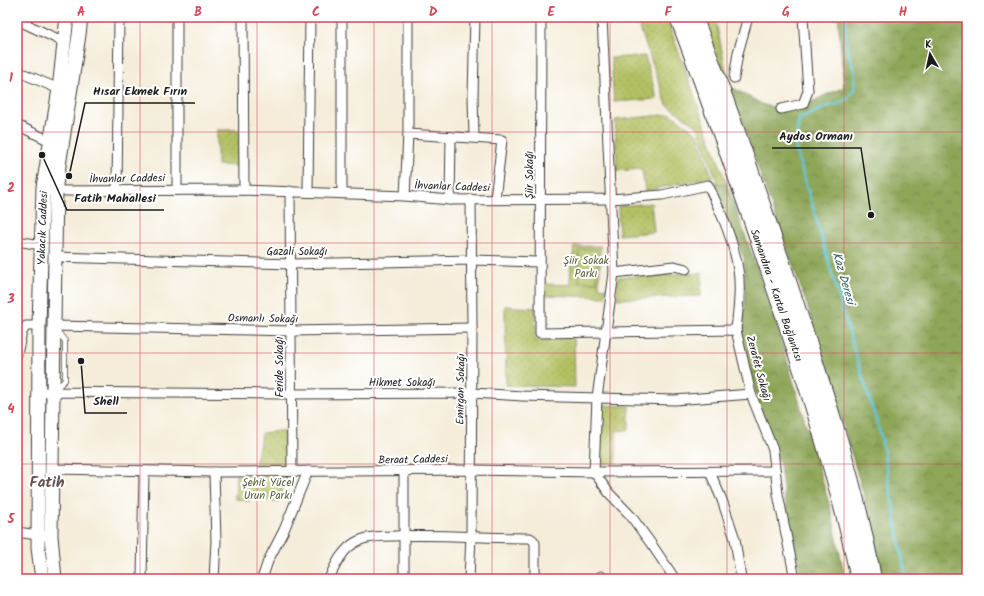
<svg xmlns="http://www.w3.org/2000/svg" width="984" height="596" font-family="Kalam,sans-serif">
  <defs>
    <pattern id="grass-dots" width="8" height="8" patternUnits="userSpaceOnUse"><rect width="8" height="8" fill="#b3c062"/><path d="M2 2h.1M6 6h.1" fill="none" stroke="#99a454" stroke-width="1.8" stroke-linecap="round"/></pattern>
    <pattern id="forest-crowns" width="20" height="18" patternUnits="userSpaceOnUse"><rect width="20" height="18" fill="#8ea658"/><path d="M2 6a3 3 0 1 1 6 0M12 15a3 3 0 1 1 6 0" fill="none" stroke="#738648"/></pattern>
    <pattern id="park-crowns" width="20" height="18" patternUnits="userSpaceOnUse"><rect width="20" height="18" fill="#b3c062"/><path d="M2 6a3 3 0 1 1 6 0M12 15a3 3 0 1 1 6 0" fill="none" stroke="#99a454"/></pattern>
  </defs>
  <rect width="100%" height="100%" fill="#fff"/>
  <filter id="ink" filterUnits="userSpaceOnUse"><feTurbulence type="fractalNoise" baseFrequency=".025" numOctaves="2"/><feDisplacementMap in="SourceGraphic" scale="8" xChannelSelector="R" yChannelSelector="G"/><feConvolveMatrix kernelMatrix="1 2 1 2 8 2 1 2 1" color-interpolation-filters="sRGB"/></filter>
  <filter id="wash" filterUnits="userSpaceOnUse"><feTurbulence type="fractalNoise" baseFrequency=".012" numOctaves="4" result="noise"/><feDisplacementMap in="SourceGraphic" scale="16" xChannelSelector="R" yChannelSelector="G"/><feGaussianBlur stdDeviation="0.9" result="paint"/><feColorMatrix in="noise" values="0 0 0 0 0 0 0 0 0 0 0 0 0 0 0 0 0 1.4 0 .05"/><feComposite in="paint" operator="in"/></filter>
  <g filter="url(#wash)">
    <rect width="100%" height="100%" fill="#f5edda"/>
    <!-- grass -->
    <g fill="url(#grass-dots)" stroke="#686e3f">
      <polygon points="636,17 666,17 727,185 718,184 698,127 667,105"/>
      <polygon points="703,17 715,17 729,86"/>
      <polygon points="645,56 657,99 614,102 611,58"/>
      <polygon points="671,114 698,134 712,177 645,191 642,169 617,171 615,120"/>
      <polygon points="217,130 239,130 238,166 217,165"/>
      <polygon points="651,203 654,232 619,235 618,206"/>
      <polygon points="702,273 701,296 617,299 618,277"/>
      <polygon points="505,306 535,308 536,341 574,337 575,387 506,385"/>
      <polygon points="601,405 629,406 629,430 616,431 616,463 599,464"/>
      <polygon points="287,430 287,464 255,465 262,433"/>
    </g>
    <!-- forest -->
    <g fill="url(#forest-crowns)" stroke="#55613a">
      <polygon points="838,17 967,17 967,579 883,579 869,513 812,319 729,86 764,105 791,111 844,87"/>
      <polygon points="711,182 727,185 775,319 832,514 845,579 802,579 784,497 780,465 761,413 740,332 745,304 744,258"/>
    </g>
    <!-- park -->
    <g fill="url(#park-crowns)" stroke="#686e3f">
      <polygon points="574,246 601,246 599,287 606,288 605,297 544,295 544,284 570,285 571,259 573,257"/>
      <polygon points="236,475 285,477 279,502 252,497 250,501 235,499"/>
    </g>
    <!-- garden -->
    <rect fill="#b3c062" stroke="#686e3f" x="579" y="249" width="18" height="33"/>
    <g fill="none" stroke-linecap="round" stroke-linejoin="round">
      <!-- stream -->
      <polyline stroke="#60c9db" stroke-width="2.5" points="846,17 846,47 855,73 854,90 843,103 830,105 799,119 795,146 851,339 881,436 906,579"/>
    </g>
  </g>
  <g filter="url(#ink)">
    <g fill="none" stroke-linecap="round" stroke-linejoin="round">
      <!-- lane casing -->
      <g stroke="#3d3b38" stroke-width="6">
        <polyline id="lane" points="55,390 65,380 65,341 58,332"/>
      </g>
      <!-- street casing -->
      <g stroke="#3d3b38" stroke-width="11">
        <g id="street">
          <polyline points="243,17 244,190"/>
          <polyline points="342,17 342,193"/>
          <polyline points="541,17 540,333 736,330 751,394 773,450 778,494 795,579"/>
          <polyline points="602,17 614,273 597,398 594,472 609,493 631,516 652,545 675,579"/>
          <polyline points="17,20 64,42"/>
          <polyline points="17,71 59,89"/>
          <polyline points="734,78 738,53 748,17"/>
          <polyline points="781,109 803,104 808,91 803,17"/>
          <polyline points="17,125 50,141"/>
          <polyline points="408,134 502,140 495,199"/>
          <polyline points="474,137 473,96 475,17"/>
          <polyline points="117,190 119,17"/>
          <polyline points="177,190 177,17"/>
          <path d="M50,191l194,-1 161,6 45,4 161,-1 51,-4 46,-10c13,27 25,54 30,84 3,20 0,41 -2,61"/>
          <polyline points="290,191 292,471"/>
          <polyline points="308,192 310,17"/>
          <polyline points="405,196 408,134 408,17"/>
          <polyline points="450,200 451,137"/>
          <polyline points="17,241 41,245"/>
          <polyline points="54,257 291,264 472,260 539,262"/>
          <polyline points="614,273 674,266 686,269"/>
          <polyline points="53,326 291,331 472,328"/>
          <polyline points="17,354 22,332 26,326 39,326"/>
          <polyline points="39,392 291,394 472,393 522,396 675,400 751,394"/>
          <polyline points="52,469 214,472 471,470 594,472 775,471"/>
          <polyline points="710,472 722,500 735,539 741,579"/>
          <polyline points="17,532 44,536"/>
          <polyline points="601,576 604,579"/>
          <polyline points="142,579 144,471"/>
          <polyline points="214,579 216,541 214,472"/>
          <polyline points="262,579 268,561 284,530 308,471"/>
          <path d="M329,579c6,-14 14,-31 29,-38 10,-5 25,-5 36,-5 46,-2 91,2 136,2l3,2 2,3v32l2,4"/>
          <polyline points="404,579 404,471"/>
          <polyline points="469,579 471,536 472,328 471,199"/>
        </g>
      </g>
      <!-- secondary casing -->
      <g stroke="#3d3b38" stroke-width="15">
        <g id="secondary">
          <polyline points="42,579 38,548 39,326 43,187 59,89 67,17"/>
          <polyline points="55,579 51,536 56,185 79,35 81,17"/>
        </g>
      </g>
      <!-- highway casing -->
      <g stroke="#3d3b38" stroke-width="18">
        <g id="highway">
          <path d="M678,17c41,109 80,218 116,329 25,76 49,154 65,233"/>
          <path d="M694,17c38,97 71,196 104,294 29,88 59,177 75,268"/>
        </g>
      </g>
      <!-- lane -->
      <use href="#lane" stroke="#fff" stroke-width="4.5"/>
      <!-- street -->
      <use href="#street" stroke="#fff" stroke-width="9"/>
      <!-- secondary -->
      <use href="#secondary" stroke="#fff" stroke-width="13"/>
      <!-- highway -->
      <use href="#highway" stroke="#fff" stroke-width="16"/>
    </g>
  </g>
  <!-- grid -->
  <path fill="none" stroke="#d1495b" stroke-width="1" stroke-opacity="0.55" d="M140,17v562M257,17v562M374,17v562M492,17v562M610,17v562M727,17v562M844,17v562M17,132h950M17,243h950M17,353h950M17,464h950"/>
  <g text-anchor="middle" stroke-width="4" stroke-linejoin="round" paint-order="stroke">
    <!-- street labels -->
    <g font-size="11" fill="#1c1c1c" stroke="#fff">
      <text transform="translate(529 175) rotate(-90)" y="4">Şiir Sokağı</text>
      <text transform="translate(127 178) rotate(-1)" y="4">İhvanlar Caddesi</text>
      <text transform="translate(452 186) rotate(2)" y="4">İhvanlar Caddesi</text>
      <text transform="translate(42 228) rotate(-88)" y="4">Yakacık Caddesi</text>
      <text x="297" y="255">Gazali Sokağı</text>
      <text transform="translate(777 295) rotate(71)" y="4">Samandıra - Kartal Bağlantısı</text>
      <text transform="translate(263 318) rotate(1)" y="4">Osmanlı Sokağı</text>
      <text transform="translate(279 367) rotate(-90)" y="4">Feride Sokağı</text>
      <text transform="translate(759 368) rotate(75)" y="4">Zerafet Sokağı</text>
      <text x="402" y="386">Hikmet Sokağı</text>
      <text transform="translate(460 389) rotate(-89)" y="4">Emirgan Sokağı</text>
      <text transform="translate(413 459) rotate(-1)" y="4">Beraat Caddesi</text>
    </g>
    <!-- park labels -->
    <g font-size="11" fill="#585e38" stroke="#fff">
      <text x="586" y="264">Şiir Sokak<tspan x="586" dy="13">Parkı</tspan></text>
      <text x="268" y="486">Şehit Yücel<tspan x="268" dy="13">Urun Parkı</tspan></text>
    </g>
    <!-- water labels -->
    <g font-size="12" font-style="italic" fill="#376168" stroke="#fff">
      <text transform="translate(844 278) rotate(74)" y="4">Kaz Deresi</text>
    </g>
    <!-- district labels -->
    <g font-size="15" font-weight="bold" fill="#655150" stroke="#fff">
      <text x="47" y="487">Fatih</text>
    </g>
  </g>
  <!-- callouts -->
  <path fill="none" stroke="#1c1c1c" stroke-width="1.5" d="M69 176L85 103H195M871 215L861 148H772M42 155L67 210H164M81 361L85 413H127"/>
  <g fill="#1c1c1c" stroke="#fff" stroke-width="1.5">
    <circle cx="69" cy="176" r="4"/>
    <circle cx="871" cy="215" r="4"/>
    <circle cx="42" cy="155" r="4"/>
    <circle cx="81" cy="361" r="4"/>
  </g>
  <g font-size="12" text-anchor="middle" font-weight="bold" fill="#1c1c1c" stroke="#fff" stroke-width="4" stroke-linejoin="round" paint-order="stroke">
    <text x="140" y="95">Hısar Ekmek Fırın</text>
    <text x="816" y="140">Aydos Ormanı</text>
    <text x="115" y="202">Fatih Mahallesi</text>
    <text x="106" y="405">Shell</text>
  </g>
  <!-- margin -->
  <rect width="984" height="596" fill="none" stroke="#fff" stroke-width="44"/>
  <!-- north arrow -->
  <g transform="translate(930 54) rotate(351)" stroke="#ffffff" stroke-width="3" paint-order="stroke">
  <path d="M0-3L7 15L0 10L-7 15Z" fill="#1c1c1c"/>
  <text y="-6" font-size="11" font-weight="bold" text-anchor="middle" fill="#1c1c1c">K</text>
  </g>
  <rect x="22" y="22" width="940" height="552" fill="none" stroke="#d1495b" stroke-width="1.5"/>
  <g font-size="13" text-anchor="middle" font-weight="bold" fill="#d1495b">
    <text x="81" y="16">A</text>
    <text x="198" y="16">B</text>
    <text x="316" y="16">C</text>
    <text x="433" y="16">D</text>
    <text x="551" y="16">E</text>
    <text x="668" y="16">F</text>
    <text x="786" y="16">G</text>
    <text x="903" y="16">H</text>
    <text x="11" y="82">1</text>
    <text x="11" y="192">2</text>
    <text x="11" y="303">3</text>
    <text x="11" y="413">4</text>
    <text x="11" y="523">5</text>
  </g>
</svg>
